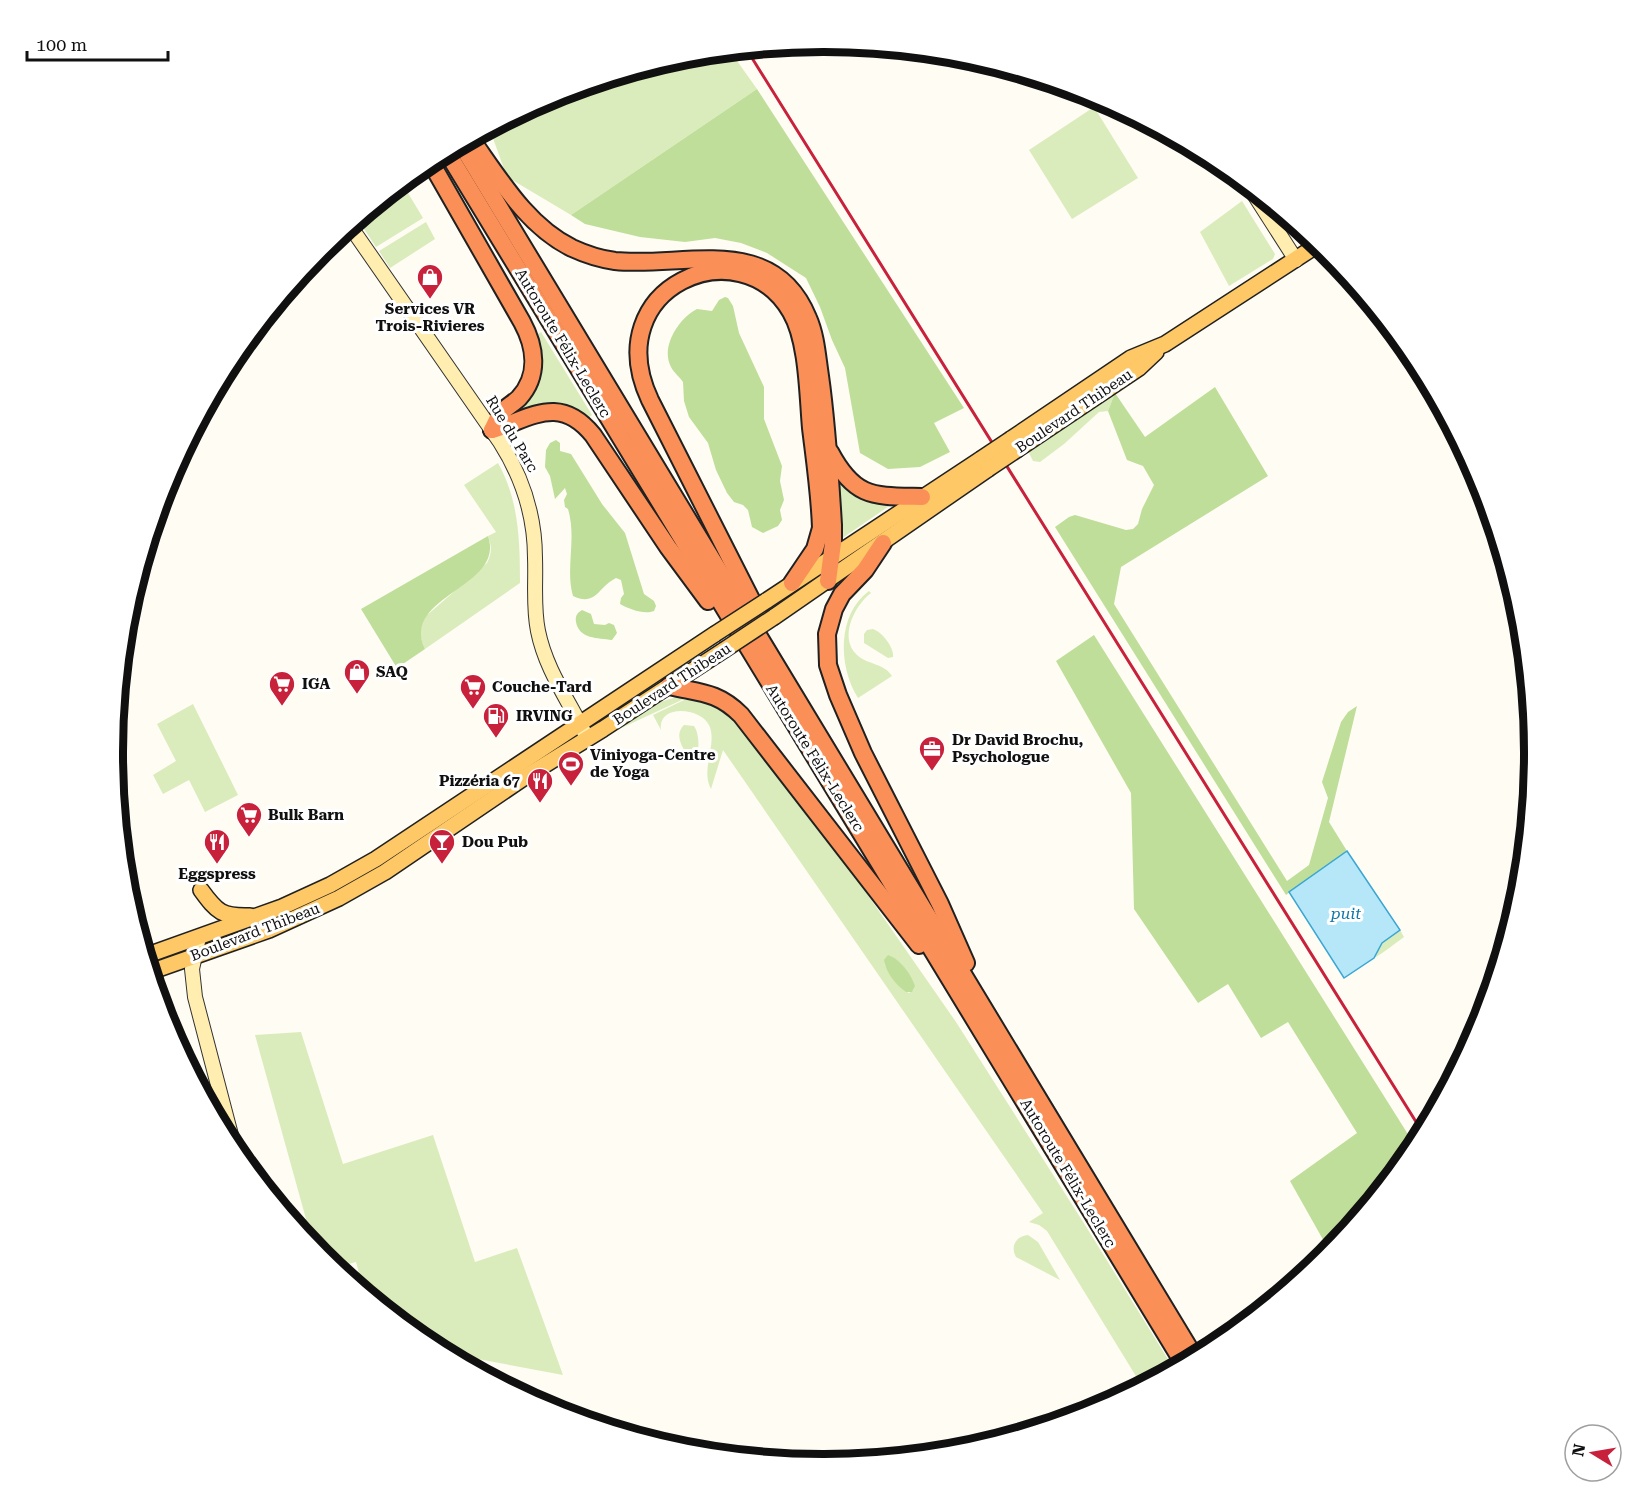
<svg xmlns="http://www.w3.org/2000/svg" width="1647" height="1507" font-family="'Roboto Serif',serif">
  <rect width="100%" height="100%" fill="#fffcf4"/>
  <!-- green -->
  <g fill="#daecbb" fill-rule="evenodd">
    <polygon points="730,51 757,89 571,215 507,177 490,130 496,126 552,96 685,56"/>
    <polygon points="1094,107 1138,178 1072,219 1029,150"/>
    <polygon points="402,183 423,218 376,247 358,220"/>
    <polygon points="1242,201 1275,254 1273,259 1229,286 1200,232"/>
    <polygon points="426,222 435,239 390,268 379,251"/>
    <polygon points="541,332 592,415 584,421 522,409 534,337"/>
    <polygon points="1115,393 1108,411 1099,412 1064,444 1040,462 1033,461 1029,453 1031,450"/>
    <path d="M498,463c21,37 22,79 22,120l-95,66c-6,-12 -6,-21 1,-33l61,-53c5,-10 5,-16 1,-27l8,-4 -32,-47z"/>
    <polygon points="833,465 892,504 841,539"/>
    <path d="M869,591l2,2c-16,12 -33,44 -14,62 11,10 27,8 35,21l-34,22c-20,-32 -21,-84 11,-107z"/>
    <path d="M873,629c9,3 21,18 20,28l-5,1 -24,-15v-9l3,-4z"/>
    <path d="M681,696l5,2 -69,32c14,-18 42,-29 64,-34z"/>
    <path d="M695,696l37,19 103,133 121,174 129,203 89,144 -32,17 -95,-155 -8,-6 -10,-3 14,-9 -320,-463 -12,39c-11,-20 7,-45 -2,-64 -9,-18 -52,-21 -48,5l-8,-15 31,-15 11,-2zM884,964l30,25 -5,4 -7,-4z"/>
    <polygon points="193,704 238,795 205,812 189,780 163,794 153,775 176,761 157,724"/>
    <path d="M684,725l10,1c6,8 6,29 0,36l-4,-2c-6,-11 -17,-24 -6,-35z"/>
    <path d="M1400,930l4,7c-11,8 -19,15 -30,21l8,-15z"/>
    <polygon points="301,1032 343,1164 433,1135 475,1262 517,1248 563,1375 441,1352 428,1345 364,1292 356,1262 334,1268 320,1256 293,1223 306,1219 255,1035"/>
    <path d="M1028,1235l10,7 22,38 -44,-23c-6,-11 0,-21 12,-22z"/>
  </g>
  <!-- forest -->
  <g fill="#bfde99">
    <polygon points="757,89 964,408 934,423 950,452 920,467 888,469 860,453 845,368 832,340 820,307 806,278 767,253 741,243 715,238 685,242 640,237 585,224 571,215"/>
    <path d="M725,297l3,1 5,8 6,27 25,54v32l18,47 -2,15 4,19 -4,10 2,10 -4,6 -15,7 -11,-6 -4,-17 -5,-5 -9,-3 -7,-9 -11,-23 -8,-27 -19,-26 -5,-16 -1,-19c-3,-5 -9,-9 -12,-15 -11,-20 8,-49 26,-58l15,2 7,-11z"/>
    <polygon points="1215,387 1268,476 1121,567 1114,604 1287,881 1309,865 1328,798 1322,782 1341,722 1348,712 1357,706 1329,822 1347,851 1286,895 1055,527 1069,517 1075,515 1126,530 1133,529 1138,524 1142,509 1154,485 1143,466 1127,460 1108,411 1115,393 1145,437"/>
    <path d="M556,440l4,3v8l11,3 31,50 23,29 19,61 10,7 2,5 -2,5c-10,4 -25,-2 -34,-7l1,-6 3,-4 -3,-14 -5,-2c-18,9 -20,29 -43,18 -8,-28 4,-57 -5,-87l-3,-2 -1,-7 3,-6 -2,-6 -10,11 -5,-23 -5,-9 1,-17 4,-7z"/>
    <path d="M488,536c18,52 -88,59 -63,113l-28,19 -36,-59z"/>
    <path d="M582,610l9,4 3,10 11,1 4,-2 5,2 3,8 -5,7c-14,-2 -33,-1 -36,-18 -1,-6 1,-9 6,-12z"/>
    <polygon points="1094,635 1416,1147 1330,1252 1290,1181 1357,1133 1288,1022 1261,1038 1228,984 1198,1003 1134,909 1131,793 1056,661"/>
    <path d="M888,955c12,4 23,19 27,31l-3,6h-6c-10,-7 -20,-19 -22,-32z"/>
  </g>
  <!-- water -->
  <polygon fill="#b6e7f9" stroke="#39a6d3" stroke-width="1.5" points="1347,851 1400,930 1382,943 1374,958 1344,978 1289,892"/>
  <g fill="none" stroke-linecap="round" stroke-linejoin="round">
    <!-- secondary casing -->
    <g stroke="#323232" stroke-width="16">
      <g id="secondary">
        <polyline points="1248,185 1296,260"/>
        <path d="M350,226l150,216c23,36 35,73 35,116 1,24 -2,49 3,73 8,40 32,71 49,107"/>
        <polyline points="199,937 192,969 195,997 236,1154"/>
      </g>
    </g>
    <!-- primary casing -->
    <g stroke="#212121" stroke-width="18">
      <g id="primary">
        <polyline points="1011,439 1131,358 1165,344 1319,244"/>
        <polyline points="1018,449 1139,368 1156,352"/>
        <polyline points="766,601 981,459"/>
        <polyline points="774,617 988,469"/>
        <path d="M201,890c16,22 21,27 49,26"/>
        <polyline points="145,956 282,907 330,885 376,859 715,634"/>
        <polyline points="150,972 269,930 339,898 385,872 522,779 603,729 724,650"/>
      </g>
    </g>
    <!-- highway casing -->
    <g stroke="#212121" stroke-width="20">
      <g id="highway">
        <path d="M471,139c28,39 56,87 101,109 13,6 28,11 43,13 70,7 158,-29 193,57 8,18 9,39 12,58 7,49 10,99 13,149v18l-5,38"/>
        <polyline points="461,144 1195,1358"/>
        <polyline points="447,152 1184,1364"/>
        <path d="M430,161l92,161c13,24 18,53 -3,76 -5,5 -13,9 -18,15 -4,5 -6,12 -9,17"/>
        <path d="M492,430c38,-11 67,-37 101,5l75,112 40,54"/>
        <path d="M830,452c25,47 44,44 92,45"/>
        <polyline points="883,543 865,570 842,594 834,609 827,634 828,665 838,695 863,753 940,904 966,963"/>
        <path d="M762,621l-112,-221c-53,-113 91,-175 141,-88 17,29 17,83 20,116 4,33 9,67 10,100l-6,21 -23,34"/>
        <path d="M669,686c30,7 48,5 72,29l178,230"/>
      </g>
    </g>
    <!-- secondary -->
    <use href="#secondary" stroke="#ffeeaf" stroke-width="14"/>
    <!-- primary -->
    <use href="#primary" stroke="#fdc865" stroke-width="15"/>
    <!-- highway -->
    <use href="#highway" stroke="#fa9057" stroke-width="16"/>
    <!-- rail -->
    <polyline stroke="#c8213b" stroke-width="3" points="747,50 1423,1133"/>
    <!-- primary-bridge casing -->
    <g stroke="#212121" stroke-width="18" stroke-linecap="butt">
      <g id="primary-bridge">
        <polyline points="981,459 1011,439"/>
        <polyline points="988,469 1018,449"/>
        <polyline points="715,634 766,601"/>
        <polyline points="724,650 774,617"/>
      </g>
    </g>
    <!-- primary-bridge -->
    <use href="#primary-bridge" stroke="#fdc865" stroke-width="15"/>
  </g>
  <!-- icons -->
  <defs>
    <g id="shop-pin" transform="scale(1.35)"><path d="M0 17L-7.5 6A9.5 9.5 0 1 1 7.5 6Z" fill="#c8213b" stroke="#fff"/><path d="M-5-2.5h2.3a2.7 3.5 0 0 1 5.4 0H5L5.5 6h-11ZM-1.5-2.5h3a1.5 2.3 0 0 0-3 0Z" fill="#fff"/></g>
    <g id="supermarket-pin" transform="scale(1.35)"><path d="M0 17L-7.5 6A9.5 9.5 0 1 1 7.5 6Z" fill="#c8213b" stroke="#fff"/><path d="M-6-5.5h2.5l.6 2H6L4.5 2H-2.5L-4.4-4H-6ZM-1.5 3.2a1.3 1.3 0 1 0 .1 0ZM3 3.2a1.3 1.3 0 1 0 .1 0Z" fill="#fff"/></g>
    <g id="fuel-pin" transform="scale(1.35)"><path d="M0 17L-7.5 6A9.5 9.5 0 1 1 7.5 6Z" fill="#c8213b" stroke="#fff"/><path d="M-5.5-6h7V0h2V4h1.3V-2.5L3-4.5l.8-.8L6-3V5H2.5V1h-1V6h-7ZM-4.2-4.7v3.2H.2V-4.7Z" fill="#fff"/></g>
    <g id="office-pin" transform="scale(1.35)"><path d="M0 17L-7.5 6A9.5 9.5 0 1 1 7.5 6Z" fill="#c8213b" stroke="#fff"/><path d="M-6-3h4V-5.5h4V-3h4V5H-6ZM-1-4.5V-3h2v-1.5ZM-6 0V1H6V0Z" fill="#fff"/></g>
    <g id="stadium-pin" transform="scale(1.35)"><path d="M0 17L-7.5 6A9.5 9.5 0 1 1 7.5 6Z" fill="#c8213b" stroke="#fff"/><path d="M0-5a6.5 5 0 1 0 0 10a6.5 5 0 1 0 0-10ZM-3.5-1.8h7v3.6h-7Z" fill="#fff"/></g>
    <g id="restaurant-pin" transform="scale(1.35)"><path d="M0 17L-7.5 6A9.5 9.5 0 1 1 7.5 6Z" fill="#c8213b" stroke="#fff"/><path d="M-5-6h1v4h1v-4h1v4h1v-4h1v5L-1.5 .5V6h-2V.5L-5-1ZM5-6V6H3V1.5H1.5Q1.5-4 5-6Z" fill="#fff"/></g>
    <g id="bar-pin" transform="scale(1.35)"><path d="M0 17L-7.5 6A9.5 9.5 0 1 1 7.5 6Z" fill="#c8213b" stroke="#fff"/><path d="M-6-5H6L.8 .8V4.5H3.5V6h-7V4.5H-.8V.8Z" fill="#fff"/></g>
  </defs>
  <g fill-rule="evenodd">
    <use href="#shop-pin" x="430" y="277"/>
    <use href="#shop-pin" x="357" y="672"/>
    <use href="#supermarket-pin" x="282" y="684"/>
    <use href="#supermarket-pin" x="473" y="687"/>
    <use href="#fuel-pin" x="496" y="716"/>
    <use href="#office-pin" x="932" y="749"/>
    <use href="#stadium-pin" x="571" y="764"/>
    <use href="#restaurant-pin" x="540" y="781"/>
    <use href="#supermarket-pin" x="249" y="815"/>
    <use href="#restaurant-pin" x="217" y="842"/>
    <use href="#bar-pin" x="442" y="842"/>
  </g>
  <g text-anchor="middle" stroke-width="6" stroke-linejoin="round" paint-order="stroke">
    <!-- poi labels -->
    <g font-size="15" font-weight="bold" fill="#101010" stroke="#fff" text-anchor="start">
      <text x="430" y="314" text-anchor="middle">Services VR<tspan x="430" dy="17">Trois-Rivieres</tspan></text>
      <text x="376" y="677">SAQ</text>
      <text x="302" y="689">IGA</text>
      <text x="492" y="692">Couche-Tard</text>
      <text x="516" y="721">IRVING</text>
      <text x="952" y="745">Dr David Brochu,<tspan x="952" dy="17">Psychologue</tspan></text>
      <text x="590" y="760">Viniyoga-Centre<tspan x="590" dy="17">de Yoga</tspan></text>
      <text x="520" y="786" text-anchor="end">Pizzéria 67</text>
      <text x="268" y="820">Bulk Barn</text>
      <text x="462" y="847">Dou Pub</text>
      <text x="217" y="879" text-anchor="middle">Eggspress</text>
    </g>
    <!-- street labels -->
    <g font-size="15" fill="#101010" stroke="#fff">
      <text transform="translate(563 343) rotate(59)" y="5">Autoroute Félix-Leclerc</text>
      <text transform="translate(1074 411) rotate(-34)" y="5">Boulevard Thibeau</text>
      <text transform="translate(512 434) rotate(59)" y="5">Rue du Parc</text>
      <text transform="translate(672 684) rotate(-33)" y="5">Boulevard Thibeau</text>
      <text transform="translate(815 758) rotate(58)" y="5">Autoroute Félix-Leclerc</text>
      <text transform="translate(255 932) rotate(-21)" y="5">Boulevard Thibeau</text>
      <text transform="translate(1068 1173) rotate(59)" y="5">Autoroute Félix-Leclerc</text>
    </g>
    <!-- water labels -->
    <g font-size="16" font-style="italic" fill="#1277a9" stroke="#fff">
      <text x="1346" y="919">puit</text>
    </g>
  </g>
  <!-- crop -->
  <path d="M0 0H1647V1507H0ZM823 52H824A700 700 0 0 1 1524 752V754A700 700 0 0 1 824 1454H823A700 700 0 0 1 123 754V752A700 700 0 0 1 823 52Z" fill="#fff" fill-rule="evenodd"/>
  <path fill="none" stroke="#101010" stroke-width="8" d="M823 52H824A700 700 0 0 1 1524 752V754A700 700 0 0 1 824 1454H823A700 700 0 0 1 123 754V752A700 700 0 0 1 823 52Z"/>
  <!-- north arrow -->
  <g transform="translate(1593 1453) rotate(281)"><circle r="28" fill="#ffffff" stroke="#9f9f9f" stroke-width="1.5"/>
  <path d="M0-4.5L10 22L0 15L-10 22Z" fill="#c8213b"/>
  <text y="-9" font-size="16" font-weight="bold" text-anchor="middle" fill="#101010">N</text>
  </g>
  <!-- scale -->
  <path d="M27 51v9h141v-9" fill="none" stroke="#101010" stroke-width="3"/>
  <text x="36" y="51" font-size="18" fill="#101010" stroke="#ffffff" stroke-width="4.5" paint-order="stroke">100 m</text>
</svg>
